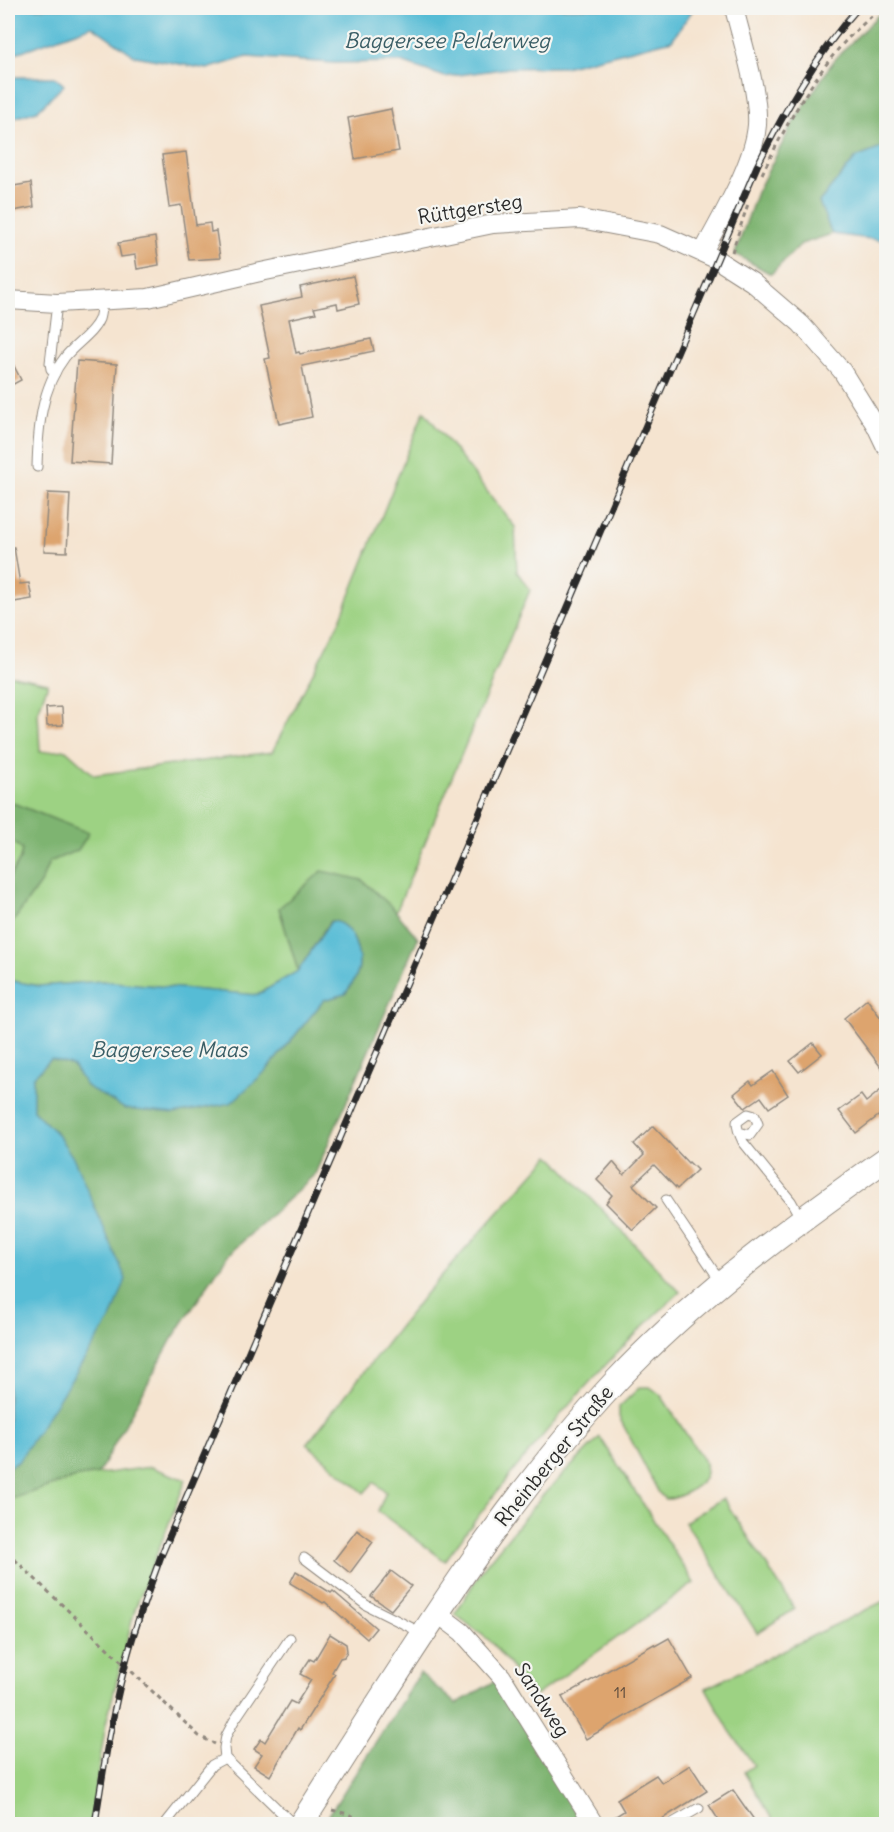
<svg xmlns="http://www.w3.org/2000/svg" width="894" height="1832" font-family="Delius,sans-serif">
  <rect width="100%" height="100%" fill="#f6f6f2"/>
  <filter id="ink" filterUnits="userSpaceOnUse"><feTurbulence type="fractalNoise" baseFrequency=".0167" numOctaves="2"/><feDisplacementMap in="SourceGraphic" scale="12" xChannelSelector="R" yChannelSelector="G"/><feConvolveMatrix kernelMatrix="1 2 1 2 8 2 1 2 1" color-interpolation-filters="sRGB"/></filter>
  <filter id="wash" filterUnits="userSpaceOnUse"><feTurbulence type="fractalNoise" baseFrequency=".008" numOctaves="4" result="noise"/><feDisplacementMap in="SourceGraphic" scale="24" xChannelSelector="R" yChannelSelector="G"/><feGaussianBlur stdDeviation="1.35" result="paint"/><feColorMatrix in="noise" values="0 0 0 0 0 0 0 0 0 0 0 0 0 0 0 0 0 1.4 0 .05"/><feComposite in="paint" operator="in"/></filter>
  <g filter="url(#wash)">
    <rect width="100%" height="100%" fill="#f5e4d0"/>
    <!-- green -->
    <g fill="#9dd283" stroke="#647e57" stroke-width="1.5">
      <polygon points="424,411 515,527 517,572 530,590 396,912 362,880 279,908 298,971 257,995 102,981 39,986 8,980 8,929 41,882 49,862 78,850 88,833 8,801 8,677 9,675 48,683 38,712 40,752 66,750 94,775 272,752 340,620"/>
      <polygon points="8,841 15,843 22,850 20,859 8,880"/>
      <path d="M550,1155l130,137c-89,81 -165,172 -235,269l-67,-50 8,-19 -12,-10 -10,11 -57,-49 120,-152z"/>
      <path d="M640,1387h10l11,8 44,68c0,1 1,10 1,10 -3,13 -29,27 -41,26l-6,-6 -40,-76v-10z"/>
      <polygon points="600,1437 694,1583 535,1696 490,1641 455,1614 483,1568 541,1497"/>
      <polygon points="151,1467 186,1480 135,1609 106,1723 90,1824 8,1824 8,1500 78,1477"/>
      <polygon points="723,1498 795,1609 757,1633 685,1522"/>
      <polygon points="886,1600 886,1824 775,1824 744,1772 754,1765 730,1731 706,1688"/>
    </g>
    <!-- forest -->
    <g fill="#7eb471" stroke="#54704e" stroke-width="1.5">
      <polygon points="885,8 886,8 886,146 856,158 819,202 832,234 801,244 771,274 735,254 757,192 793,123 834,60"/>
      <polygon points="8,801 89,833 78,850 49,862 41,882 8,929 8,880 20,859 22,850 15,843 8,841"/>
      <path d="M322,871l40,9 30,27 26,31 -103,236 -88,82 -55,83 -74,135 -20,3 -70,23v-33l10,-5 40,-327 -25,-25v-33l18,-18 23,7 12,20 180,-15 58,-71 21,-6c4,-6 10,-13 12,-20 7,-17 -5,-54 -27,-53l-32,50 -19,-63z"/>
      <polygon points="420,1673 456,1704 502,1677 586,1824 323,1824"/>
    </g>
    <!-- water -->
    <g fill="#57bcd5" stroke="#417480" stroke-width="1.5">
      <polygon points="8,8 694,8 672,40 564,67 509,68 445,77 401,62 334,63 247,57 207,69 135,56 92,26 8,56"/>
      <polygon points="8,77 55,77 64,85 37,111 8,120"/>
      <polygon points="886,146 886,241 832,234 819,202 856,158"/>
      <path d="M331,921c21,0 33,36 26,53 -2,7 -8,14 -12,20l-21,6 -58,71 -35,32 -57,11 -49,-5 -39,-23 -13,-20 -22,-7 -18,18v33l25,25 16,24 52,120 -14,38 -94,145 -10,5v-487l31,6 63,-5 155,14 41,-24z"/>
    </g>
    <g id="blocks">
      <!-- building -->
      <g fill="#dda46e">
        <polygon points="391,109 399,151 355,159 348,118"/>
        <polygon points="186,152 196,225 210,223 211,232 216,231 220,258 189,260 181,205 169,207 162,155"/>
        <polygon points="31,183 34,207 8,212 8,187"/>
        <polygon points="155,237 159,265 137,269 135,255 121,257 118,243"/>
        <polygon points="353,276 359,304 338,309 337,303 314,308 316,313 289,319 296,353 299,352 300,354 371,339 374,351 302,366 312,417 279,424 265,359 270,358 259,306 302,297 300,287"/>
        <polygon points="8,354 21,380 8,387"/>
        <polygon points="77,361 117,364 111,464 70,461"/>
        <polygon points="48,493 70,494 67,552 44,551"/>
        <polygon points="8,547 14,547 20,584 29,583 32,599 8,603"/>
        <polygon points="62,707 63,725 47,726 46,708"/>
        <polygon points="867,999 886,1025 886,1074 844,1018"/>
        <polygon points="813,1043 822,1054 799,1072 790,1061"/>
        <polygon points="773,1071 788,1095 769,1108 761,1097 745,1108 734,1094 750,1081 753,1085"/>
        <polygon points="886,1086 886,1110 856,1133 839,1111 861,1095 866,1102"/>
        <polygon points="653,1126 688,1163 689,1162 697,1170 677,1189 654,1165 633,1185 656,1208 633,1230 606,1203 612,1195 597,1180 613,1162 624,1175 644,1155 634,1144"/>
        <polygon points="357,1530 373,1542 350,1573 334,1560"/>
        <polygon points="296,1571 331,1593 333,1591 376,1628 367,1639 325,1602 323,1603 290,1583"/>
        <polygon points="391,1571 411,1586 391,1610 371,1596"/>
        <polygon points="330,1634 346,1644 347,1651 344,1657 340,1658 332,1672 335,1674 300,1730 298,1728 270,1776 254,1766 262,1754 254,1749 261,1739 265,1742 290,1701 296,1704 311,1680 300,1674 310,1659 314,1661"/>
        <polygon points="669,1638 692,1678 586,1739 562,1697 654,1644 655,1646"/>
        <polygon points="690,1765 707,1791 654,1824 605,1824 605,1823 624,1811 617,1799 656,1775 662,1783"/>
        <polygon points="733,1790 757,1824 721,1824 709,1805"/>
      </g>
    </g>
  </g>
  <g filter="url(#ink)">
    <use href="#blocks" fill-opacity="0" stroke="#90887e" stroke-width="1.5"/>
    <g fill="none" stroke-linecap="round" stroke-linejoin="round">
      <!-- lane casing -->
      <g stroke="#90887e" stroke-width="11">
        <g id="lane">
          <polyline points="55,373 51,369 50,363 57,303"/>
          <path d="M37,467c1,-38 4,-79 28,-110 10,-13 28,-23 34,-38 2,-6 2,-13 3,-19"/>
          <path d="M739,1132l11,3 8,-11 -3,-8 -7,-2 -11,8c0,8 3,14 6,20l48,59 10,18"/>
          <polyline points="666,1200 721,1282"/>
          <polyline points="304,1558 366,1605 422,1633"/>
          <polyline points="290,1638 234,1721 226,1736 224,1748 225,1758 293,1824"/>
          <polyline points="165,1824 212,1765 225,1758"/>
          <polyline points="671,1824 699,1808"/>
        </g>
      </g>
      <!-- street casing -->
      <g stroke="#90887e" stroke-width="20">
        <g id="street">
          <path d="M703,252c18,-35 51,-88 54,-127 2,-33 -15,-84 -23,-117"/>
          <polyline points="8,300 57,303 148,298 256,273 493,224 580,219 660,234 716,259 752,282 801,324 842,371 876,426 886,447"/>
          <polyline points="437,1613 462,1632 502,1677 594,1824"/>
        </g>
      </g>
      <!-- secondary casing -->
      <g stroke="#90887e" stroke-width="26">
        <path id="secondary" d="M301,1824c98,-152 191,-310 315,-443 81,-86 175,-155 270,-222"/>
      </g>
      <!-- path -->
      <g stroke="#90887e" stroke-width="3" stroke-dasharray="4.5 4.5" stroke-linecap="butt">
        <path d="M762,174c22,-45 46,-89 78,-127 12,-14 27,-26 40,-39"/>
        <polyline points="732,252 748,204"/>
        <polyline points="8,1553 199,1736 215,1744"/>
        <polyline points="332,1810 348,1814 370,1824"/>
      </g>
      <!-- lane -->
      <use href="#lane" stroke="#fff" stroke-width="9"/>
      <!-- street -->
      <use href="#street" stroke="#fff" stroke-width="18"/>
      <!-- secondary -->
      <use href="#secondary" stroke="#fff" stroke-width="24"/>
      <!-- rail casing -->
      <g stroke="#2b2b2b" stroke-width="7">
        <path id="rail" d="M95,1824c8,-53 16,-106 30,-159 9,-37 23,-73 36,-109l596,-1390c28,-56 59,-111 101,-158"/>
      </g>
      <!-- rail -->
      <use href="#rail" stroke="#f6f6f2" stroke-width="4.5" stroke-dasharray="14" stroke-linecap="butt"/>
    </g>
  </g>
  <g text-anchor="middle" stroke-width="4.5" stroke-linejoin="round" paint-order="stroke">
    <!-- number labels -->
    <g font-size="16" fill="#58493c">
      <text x="620" y="1698">11</text>
    </g>
    <!-- street labels -->
    <g font-size="20" fill="#2b2b2b" stroke="#f6f6f2">
      <text transform="translate(470 209) rotate(-9)" y="7">Rüttgersteg</text>
      <text transform="translate(554 1456) rotate(-51)" y="7">Rheinberger Straße</text>
      <text transform="translate(542 1700) rotate(57)" y="7">Sandweg</text>
    </g>
    <!-- water labels -->
    <g font-size="21" font-style="italic" fill="#3a5e66" stroke="#f6f6f2">
      <text x="447" y="48">Baggersee Pelderweg</text>
      <text x="169" y="1057">Baggersee Maas</text>
    </g>
  </g>
  <!-- margin -->
  <rect width="894" height="1832" fill="none" stroke="#f6f6f2" stroke-width="30"/>
</svg>
